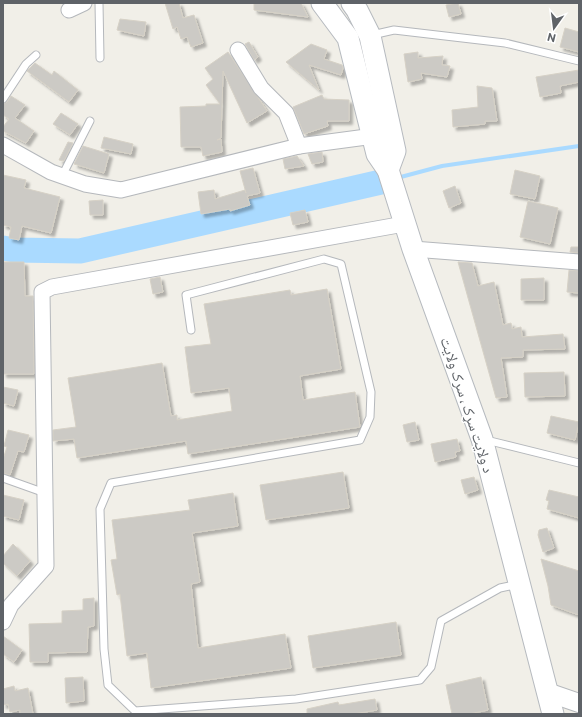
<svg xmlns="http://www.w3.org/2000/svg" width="582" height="717" font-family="Commissioner,'Noto Naskh Arabic',sans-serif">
  <defs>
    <filter id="shadow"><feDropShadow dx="3.5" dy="3.5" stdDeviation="1" flood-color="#0004"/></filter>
  </defs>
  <rect width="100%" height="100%" fill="#f1efe8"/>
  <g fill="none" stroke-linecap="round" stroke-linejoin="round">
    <!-- stream -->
    <polyline stroke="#aadaff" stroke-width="4" points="397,178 442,166 579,146"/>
    <!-- river -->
    <polyline stroke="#aadaff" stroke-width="25" points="3,248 14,250 80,251 381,182"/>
  </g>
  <!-- building -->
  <g fill="#cccac5" stroke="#d6d1c6" filter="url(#shadow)">
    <polygon points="165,3 179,3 183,18 194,15 203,43 191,47 187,37 181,39 177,27 173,29"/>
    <polygon points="254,3 301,3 308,17 254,10"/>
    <polygon points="458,3 461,14 449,17 446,5"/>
    <polygon points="120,19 146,22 144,36 117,30"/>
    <polygon points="565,28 579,32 579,52 560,47"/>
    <polygon points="249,42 258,57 254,60 245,44"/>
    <polygon points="311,44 327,50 324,59 342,65 343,68 341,75 309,65 319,90 286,62"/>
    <polygon points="228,52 267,111 247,123 223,71 221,138 217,140 221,139 222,152 203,156 201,147 181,147 180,107 206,106 206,104 220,104 206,85 213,79 205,68"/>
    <polygon points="418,52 418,58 443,56 442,65 450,66 447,77 421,73 422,79 408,82 404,54"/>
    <polygon points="35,63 52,75 54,71 78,90 69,102 27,71"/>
    <polygon points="579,70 579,82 560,86 561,93 540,97 536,77"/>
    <polygon points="477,86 492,88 497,121 485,121 485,124 453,127 452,110 478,107"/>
    <polygon points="322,95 324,99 349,100 349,121 327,121 328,126 304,134 293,107"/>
    <polygon points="11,96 25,105 15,118 34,131 26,143 3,131 3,127 9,119 3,115 3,104 7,102"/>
    <polygon points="61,113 78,124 70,135 53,124"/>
    <polygon points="104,137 133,144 131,154 101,148"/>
    <polygon points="68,142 73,143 64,161 59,160"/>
    <polygon points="83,146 109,154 104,173 74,164"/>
    <polygon points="322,152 323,162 312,164 308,154"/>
    <polygon points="297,156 304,166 285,169 283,159"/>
    <polygon points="253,168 260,193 247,196 250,205 230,211 230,209 201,214 198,192 214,190 215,199 245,190 246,193 240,171"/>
    <polygon points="515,170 540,176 535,199 510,194"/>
    <polygon points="3,175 26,180 24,188 60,197 51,233 22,226 19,240 9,238 11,227 3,225"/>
    <polygon points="455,186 461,203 449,208 443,191"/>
    <polygon points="103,200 103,215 90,215 89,201"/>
    <polygon points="528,201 558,208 550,244 520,237"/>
    <polygon points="305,210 308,222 293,225 290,213"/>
    <polygon points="571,247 579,247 579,253 570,252"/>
    <polygon points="3,262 24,262 25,296 33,296 34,374 3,374"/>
    <polygon points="458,262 472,263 478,286 494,282 503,325 511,323 512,329 521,327 522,337 563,334 565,349 523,350 523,357 501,358 507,397 496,398"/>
    <polygon points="569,270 579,271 579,293 567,292"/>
    <polygon points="160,277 163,292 153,294 150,279"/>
    <polygon points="544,278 544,300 521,300 521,279"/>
    <polygon points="327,289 341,369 300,376 303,400 355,392 360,427 188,454 186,441 77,458 74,439 53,441 53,430 76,427 68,378 162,363 171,416 177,415 177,420 232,411 229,388 191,393 185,347 211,344 204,304 290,290 291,295"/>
    <polygon points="564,372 565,396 525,397 524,373"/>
    <polygon points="3,387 18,390 14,406 3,403"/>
    <polygon points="551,416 579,422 575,440 547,433"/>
    <polygon points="415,422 419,440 407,442 403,425"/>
    <polygon points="8,430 29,435 24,452 18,451 10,475 3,473 3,459 7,447 4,446"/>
    <polygon points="457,439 460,451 455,452 456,457 435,462 431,444"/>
    <polygon points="343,472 349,508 266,520 260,485"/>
    <polygon points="474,477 478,490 465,494 461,480"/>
    <polygon points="549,490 579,497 579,518 547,509 549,501 546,500"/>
    <polygon points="233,493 238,526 192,533 200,582 191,584 198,648 285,634 291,668 151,688 147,653 127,656 120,594 117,595 111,560 117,559 112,520 190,510 188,500"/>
    <polygon points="3,495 24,500 19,520 3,516"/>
    <polygon points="547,528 554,548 543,552 538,535 539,530"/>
    <polygon points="13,544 30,561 17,576 3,563 3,556"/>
    <polygon points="541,559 579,571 579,615 551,605 548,586"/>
    <polygon points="94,598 94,626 88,627 87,652 48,653 48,662 30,662 29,624 62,623 62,611 83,610 83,599"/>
    <polygon points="396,622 401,655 313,668 308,636"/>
    <polygon points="3,636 22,650 14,662 3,654"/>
    <polygon points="83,677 84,701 66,703 65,678"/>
    <polygon points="481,677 488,710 469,714 452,714 446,685"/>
    <polygon points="14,686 15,691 28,688 33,714 20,714 20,710 10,712 8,704 3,705 3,689"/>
    <polygon points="375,699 377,710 353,714 307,714 307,709 338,702 339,705"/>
  </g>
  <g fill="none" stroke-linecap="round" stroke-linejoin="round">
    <!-- service casing -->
    <g stroke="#b5b8bc" stroke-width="9">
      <g id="service">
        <polyline points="99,3 100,58"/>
        <polyline points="372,35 394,30 505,43 579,61"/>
        <polyline points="3,99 26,64 36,55"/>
        <polyline points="62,176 90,121"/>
        <polyline points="191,330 186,295 324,259 341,264 371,392 370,417 360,440 111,483 100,509 104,649 108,685 135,711 296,699 420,680 431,667 441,621 500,588 519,584"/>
        <polyline points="486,440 579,463"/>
        <polyline points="3,478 45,493"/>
      </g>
    </g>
    <!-- minor casing -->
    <g stroke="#b5b8bc" stroke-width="17">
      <g id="minor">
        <polyline points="69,10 84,3"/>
        <polyline points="238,50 261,88 286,113 299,146"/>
        <polyline points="3,145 51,172 85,184 121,190 299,146 374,136"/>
        <polyline points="413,249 579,262"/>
        <polyline points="3,622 11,605 46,566 42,292 52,287 404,224"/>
      </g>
    </g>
    <!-- tertiary casing -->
    <g stroke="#b5b8bc" stroke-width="20">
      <polyline id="tertiary" points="547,692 579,703"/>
    </g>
    <!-- secondary casing -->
    <g stroke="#b6babf" stroke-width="23">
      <g id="secondary">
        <polyline points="322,3 348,38 377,154 388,170 413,249 482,439 553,714"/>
        <polyline points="352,3 357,10 370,36 395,151 388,170"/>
      </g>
    </g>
    <!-- service -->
    <use href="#service" stroke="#fff" stroke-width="7"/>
    <!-- minor -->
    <use href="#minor" stroke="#fff" stroke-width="15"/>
    <!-- tertiary -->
    <use href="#tertiary" stroke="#fff" stroke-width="18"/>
    <!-- secondary -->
    <use href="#secondary" stroke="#fff" stroke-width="21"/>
  </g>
  <g text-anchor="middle" stroke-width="3" stroke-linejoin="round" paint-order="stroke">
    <!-- street labels -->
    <g font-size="15" fill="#5f6368" stroke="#fff">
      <text transform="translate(467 405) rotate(72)" y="5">د ولایت سړک ، سرک ولایت</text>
    </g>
  </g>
  <!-- border -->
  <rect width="582" height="717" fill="none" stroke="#5f6368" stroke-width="8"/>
  <!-- north arrow -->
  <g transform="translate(554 28) rotate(194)" stroke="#ffffff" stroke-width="3" paint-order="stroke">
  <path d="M0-3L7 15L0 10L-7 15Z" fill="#5f6368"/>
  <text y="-6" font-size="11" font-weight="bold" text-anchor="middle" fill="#5f6368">N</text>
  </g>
</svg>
